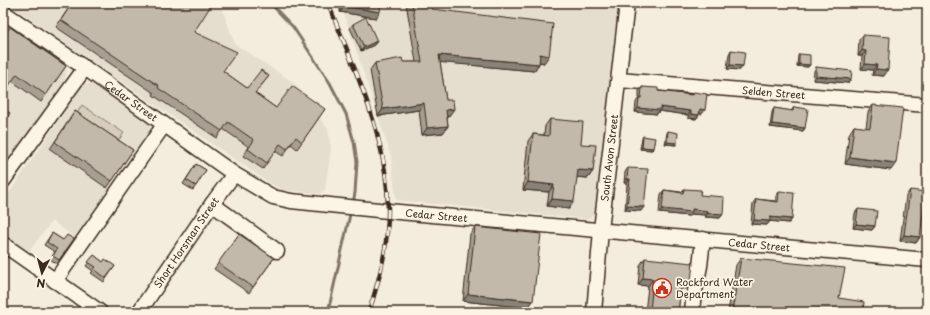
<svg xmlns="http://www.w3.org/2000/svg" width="930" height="315" font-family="'Playpen Sans',sans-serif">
  <rect width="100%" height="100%" fill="#f4eddd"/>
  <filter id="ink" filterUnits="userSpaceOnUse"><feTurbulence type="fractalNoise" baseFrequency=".025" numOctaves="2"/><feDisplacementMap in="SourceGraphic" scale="8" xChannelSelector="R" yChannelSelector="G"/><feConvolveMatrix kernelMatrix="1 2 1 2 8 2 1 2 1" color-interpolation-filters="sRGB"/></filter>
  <g filter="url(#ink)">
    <!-- built -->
    <g fill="#e5ddce">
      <polygon points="7,3 220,3 235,44 293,82 328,129 331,149 325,189 320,194 282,190 266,181"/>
      <polygon points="342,3 619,3 612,82 598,193 593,215 590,218 586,219 396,200 391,156 344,14"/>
      <polygon points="3,23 64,64 67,71 65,80 3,169"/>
      <polygon points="92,83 166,133 85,245 52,221 27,254 3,239 3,202 83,85"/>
    </g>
    <!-- green -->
    <polygon fill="#d6cdbd" stroke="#887c6e" points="82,105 124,133 115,145 74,118"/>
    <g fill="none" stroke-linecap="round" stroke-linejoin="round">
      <!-- stream -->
      <g stroke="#817466" stroke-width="3">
        <polyline points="270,3 293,27 330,83 346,114 354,142 357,162 355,193 353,203"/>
        <polyline points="328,312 351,210"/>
      </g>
      <!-- minor casing -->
      <g stroke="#3b2a1e" stroke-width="17">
        <g id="minor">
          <path id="s1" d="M3,12l82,56 149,106 39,23 18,4 97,10 539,49"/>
          <path id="s2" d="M619,80l308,25"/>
          <polyline points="3,181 85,68"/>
          <polyline points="212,204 277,251"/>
          <polyline points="3,244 100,312"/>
          <polyline points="55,281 164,125"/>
          <path id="s3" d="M139,312l73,-108 22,-30"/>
          <path id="s4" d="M594,312l7,-82 26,-227"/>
          <polyline points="692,312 693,301 700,266 703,239"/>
        </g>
      </g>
      <!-- minor -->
      <use href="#minor" stroke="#fcf5e5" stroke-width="14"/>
      <!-- rail casing -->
      <g stroke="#3b2a1e" stroke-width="4.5">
        <path id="rail" d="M328,3c29,73 67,148 59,229 -2,27 -10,54 -18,80"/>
      </g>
      <!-- rail -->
      <use href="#rail" stroke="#fcf5e5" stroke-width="3" stroke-dasharray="9" stroke-linecap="butt"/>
    </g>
    <!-- wall -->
    <g fill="#a89f92" stroke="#3b2a1e">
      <polygon points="72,3 150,3 152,4 153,3 204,3 194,32 223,71 247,88 269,76 255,93 276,108 325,109 297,149 291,144 283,156 275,151 263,169 243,156 249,147 223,129 217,138 153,95 154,93 56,27"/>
      <polygon points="340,3 381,3 376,18 340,12"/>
      <polygon points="406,3 431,3 432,9 544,63 540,62 534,71 440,62 446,100 449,116 447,116 448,126 443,133 422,135 419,110 378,116 370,70 375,63 416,62"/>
      <polygon points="353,24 377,41 374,45 361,51 350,28"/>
      <polygon points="10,27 66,66 41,102 12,81"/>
      <polygon points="863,35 884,76 872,75 873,70 861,69 862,56 858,56 859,40"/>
      <polygon points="731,50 740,70 727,69 729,54"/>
      <polygon points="799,54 810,65 808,67 797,66 798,56"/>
      <polygon points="816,67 851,79 848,83 813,80 814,71"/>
      <polygon points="642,87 658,91 692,95 694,92 702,114 699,114 699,115 696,119 688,118 688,115 659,111 657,114 635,112 636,102 639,98 639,91"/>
      <polygon points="873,105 891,170 845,164 849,134 854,126 866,128 868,112"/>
      <polygon points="794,107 805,128 803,131 770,127 772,112 774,108 791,111"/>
      <polygon points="75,111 133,150 107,188 50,149"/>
      <polygon points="550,119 581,144 593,171 588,178 577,177 569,209 547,206 549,192 523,190 528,141 533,134 544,135 545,126"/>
      <polygon points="668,131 676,145 665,144 667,133"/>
      <polygon points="643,136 653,148 652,150 640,149 642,138"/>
      <polygon points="196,164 206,170 193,190 183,184"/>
      <polygon points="628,168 641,211 625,210 627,183 624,183 625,172"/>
      <polygon points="684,189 700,195 723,214 720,218 705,217 705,215 691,214 689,216 659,213 661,194 664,190 681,192"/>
      <polygon points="910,190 920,237 916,243 900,241 906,196"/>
      <polygon points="779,192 792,219 789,223 770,221 767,225 751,224 753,203 756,199 776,201 776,196"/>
      <polygon points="858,209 875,226 872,230 853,228 855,213"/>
      <polygon points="475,227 528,308 463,301 470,234"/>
      <polygon points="52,233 63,240 74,239 57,264 50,259 55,252 44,245"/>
      <polygon points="239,234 274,258 249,293 214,269"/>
      <polygon points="94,255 103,262 115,266 104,282 91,273 93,271 86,266"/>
      <polygon points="645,258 686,289 681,288 678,312 645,312 648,286 638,285 640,265"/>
      <polygon points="741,258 863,312 728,312 736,265"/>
    </g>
    <!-- shaded-wall -->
    <g fill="#888277" stroke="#3b2a1e">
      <polygon points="344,6 380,12 376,18 340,12"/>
      <polygon points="377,41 374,45 361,51 364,47"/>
      <polygon points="862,50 866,51 862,56 858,56"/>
      <polygon points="540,54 549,56 544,63 535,61"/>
      <polygon points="439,55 539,64 534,71 435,62"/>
      <polygon points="799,64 810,65 808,67 797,66"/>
      <polygon points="865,64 877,65 873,70 861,69"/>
      <polygon points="730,65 743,66 740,70 727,69"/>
      <polygon points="876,69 888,70 884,76 872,75"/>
      <polygon points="816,76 851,79 848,83 813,80"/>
      <polygon points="424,103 419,110 378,116 383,109"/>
      <polygon points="660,107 691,111 688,115 659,111 657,114 635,112 638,108"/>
      <polygon points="454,109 449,116 441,117 446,110"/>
      <polygon points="700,109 705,110 702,114 697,113"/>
      <polygon points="691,114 699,115 696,119 688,118"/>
      <polygon points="772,124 805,128 803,131 770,127"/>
      <polygon points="448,126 443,133 422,135 427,128"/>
      <polygon points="667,142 677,143 676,145 665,144"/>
      <polygon points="642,147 653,148 652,150 640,149"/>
      <polygon points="850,157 896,163 891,170 845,164"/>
      <polygon points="578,170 593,171 588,178 573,177"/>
      <polygon points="627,179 630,179 627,183 624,183"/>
      <polygon points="528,182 554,185 549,192 523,190"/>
      <polygon points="552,199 574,201 569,209 547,206"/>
      <polygon points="627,206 644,207 641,211 625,210"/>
      <polygon points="662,209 692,209 708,211 705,215 691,214 689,216 659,213"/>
      <polygon points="708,213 723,214 720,218 705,217"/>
      <polygon points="770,217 792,219 789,223 767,221"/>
      <polygon points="754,220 770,221 767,225 751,224"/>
      <polygon points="856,224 875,226 872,230 853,228"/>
      <polygon points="904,235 920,237 916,243 900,241"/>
      <polygon points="643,278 653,279 648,286 638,285"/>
      <polygon points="682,280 691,281 686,289 677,288"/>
      <polygon points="468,294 533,301 528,308 463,301"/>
    </g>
    <!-- building -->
    <g fill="#c3b9aa" stroke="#3b2a1e">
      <polygon points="72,3 150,3 152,4 153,3 204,3 210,7 194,32 237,52 223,71 247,88 261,70 269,76 255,93 276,108 292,86 325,109 302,142 296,137 287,149 280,144 267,163 248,149 254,140 228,122 222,131 158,88 159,86 61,20"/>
      <polygon points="344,3 381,3 380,12 344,6"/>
      <polygon points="412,3 431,3 432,9 553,24 549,56 540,54 539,64 439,55 446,100 453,100 454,109 446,110 448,126 427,128 424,103 383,109 375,63 402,58 403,62 422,62"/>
      <polygon points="366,17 377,41 364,47 353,24"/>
      <polygon points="10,27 66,66 46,95 17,74 3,94 3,37"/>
      <polygon points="863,35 890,37 888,70 876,69 877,65 865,64 866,51 862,50"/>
      <polygon points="731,50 745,52 743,66 730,65"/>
      <polygon points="799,54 810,55 810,65 799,64"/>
      <polygon points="816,67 852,71 851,79 816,76"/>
      <polygon points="642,87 658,88 658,91 693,95 694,92 707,94 705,110 700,109 699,115 691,114 691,111 660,107 660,110 638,108 639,98 641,98"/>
      <polygon points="873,105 903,108 896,163 850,157 854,126 870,128"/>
      <polygon points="794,107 808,109 805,128 772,124 774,108 793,111"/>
      <polygon points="3,108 10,113 3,124"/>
      <polygon points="75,111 133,150 112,181 55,142"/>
      <polygon points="550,119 583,122 581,144 596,145 593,171 578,170 574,201 552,199 554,185 528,182 533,134 549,136"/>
      <polygon points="668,131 678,133 677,143 667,142"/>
      <polygon points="643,136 655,138 653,148 642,147"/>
      <polygon points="196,164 206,170 196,186 186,180"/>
      <polygon points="628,168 648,169 644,207 627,206 630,179 627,179"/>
      <polygon points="684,189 701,190 700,195 724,197 723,214 708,213 708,211 692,209 692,212 662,209 664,190 683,193"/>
      <polygon points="910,190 926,192 920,237 904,235"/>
      <polygon points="779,192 794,193 792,219 770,217 770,221 754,220 756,199 778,202"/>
      <polygon points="858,209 877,211 875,226 856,224"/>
      <polygon points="475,227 541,234 533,301 468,294"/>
      <polygon points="52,233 63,240 67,235 74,239 59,260 53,256 57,249 47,242"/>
      <polygon points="239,234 274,258 253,287 218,263"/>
      <polygon points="94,255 103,262 105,259 115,266 106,278 94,269 96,267 88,262"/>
      <polygon points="645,258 693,263 691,281 682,280 678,312 650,312 653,279 643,278"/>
      <polygon points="741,258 845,268 839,298 864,302 863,312 732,312"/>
    </g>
  </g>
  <!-- icons -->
  <defs>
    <g id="civic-ring" transform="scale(1)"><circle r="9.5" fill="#fcf5e5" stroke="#c8321e" stroke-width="1.5"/><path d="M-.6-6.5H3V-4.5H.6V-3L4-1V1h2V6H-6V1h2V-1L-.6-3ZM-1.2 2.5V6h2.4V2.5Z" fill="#c8321e"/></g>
  </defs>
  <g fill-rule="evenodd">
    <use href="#civic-ring" x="662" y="288"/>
  </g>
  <g text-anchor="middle" stroke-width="3.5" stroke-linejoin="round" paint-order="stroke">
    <!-- street labels -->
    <g font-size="10" fill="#3b2a1e" stroke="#fcf5e5">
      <text dy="4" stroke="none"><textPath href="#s2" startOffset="155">Selden Street</textPath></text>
      <text dy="4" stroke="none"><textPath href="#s1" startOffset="156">Cedar Street</textPath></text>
      <text dy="4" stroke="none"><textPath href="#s4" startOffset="155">South Avon Street</textPath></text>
      <text dy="4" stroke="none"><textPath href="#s1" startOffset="492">Cedar Street</textPath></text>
      <text dy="4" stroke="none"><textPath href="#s3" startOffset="84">Short Horsman Street</textPath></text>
      <text dy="4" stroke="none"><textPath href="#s1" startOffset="816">Cedar Street</textPath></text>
    </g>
    <!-- poi labels -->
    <g font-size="10" fill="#3b2a1e" stroke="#fcf5e5" text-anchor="start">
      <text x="676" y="286">Rockford Water<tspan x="676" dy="12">Department</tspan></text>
    </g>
  </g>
  <!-- margin -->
  <rect width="930" height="315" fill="none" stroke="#fcf5e5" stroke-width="16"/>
  <rect x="8" y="8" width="914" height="299" fill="none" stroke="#3b2a1e" stroke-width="1.5" filter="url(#ink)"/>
  <!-- north arrow -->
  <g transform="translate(42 273) rotate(186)" stroke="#fcf5e5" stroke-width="3" paint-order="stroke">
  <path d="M0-3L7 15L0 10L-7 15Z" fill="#3b2a1e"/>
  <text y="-6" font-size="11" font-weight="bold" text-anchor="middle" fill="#3b2a1e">N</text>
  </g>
</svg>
